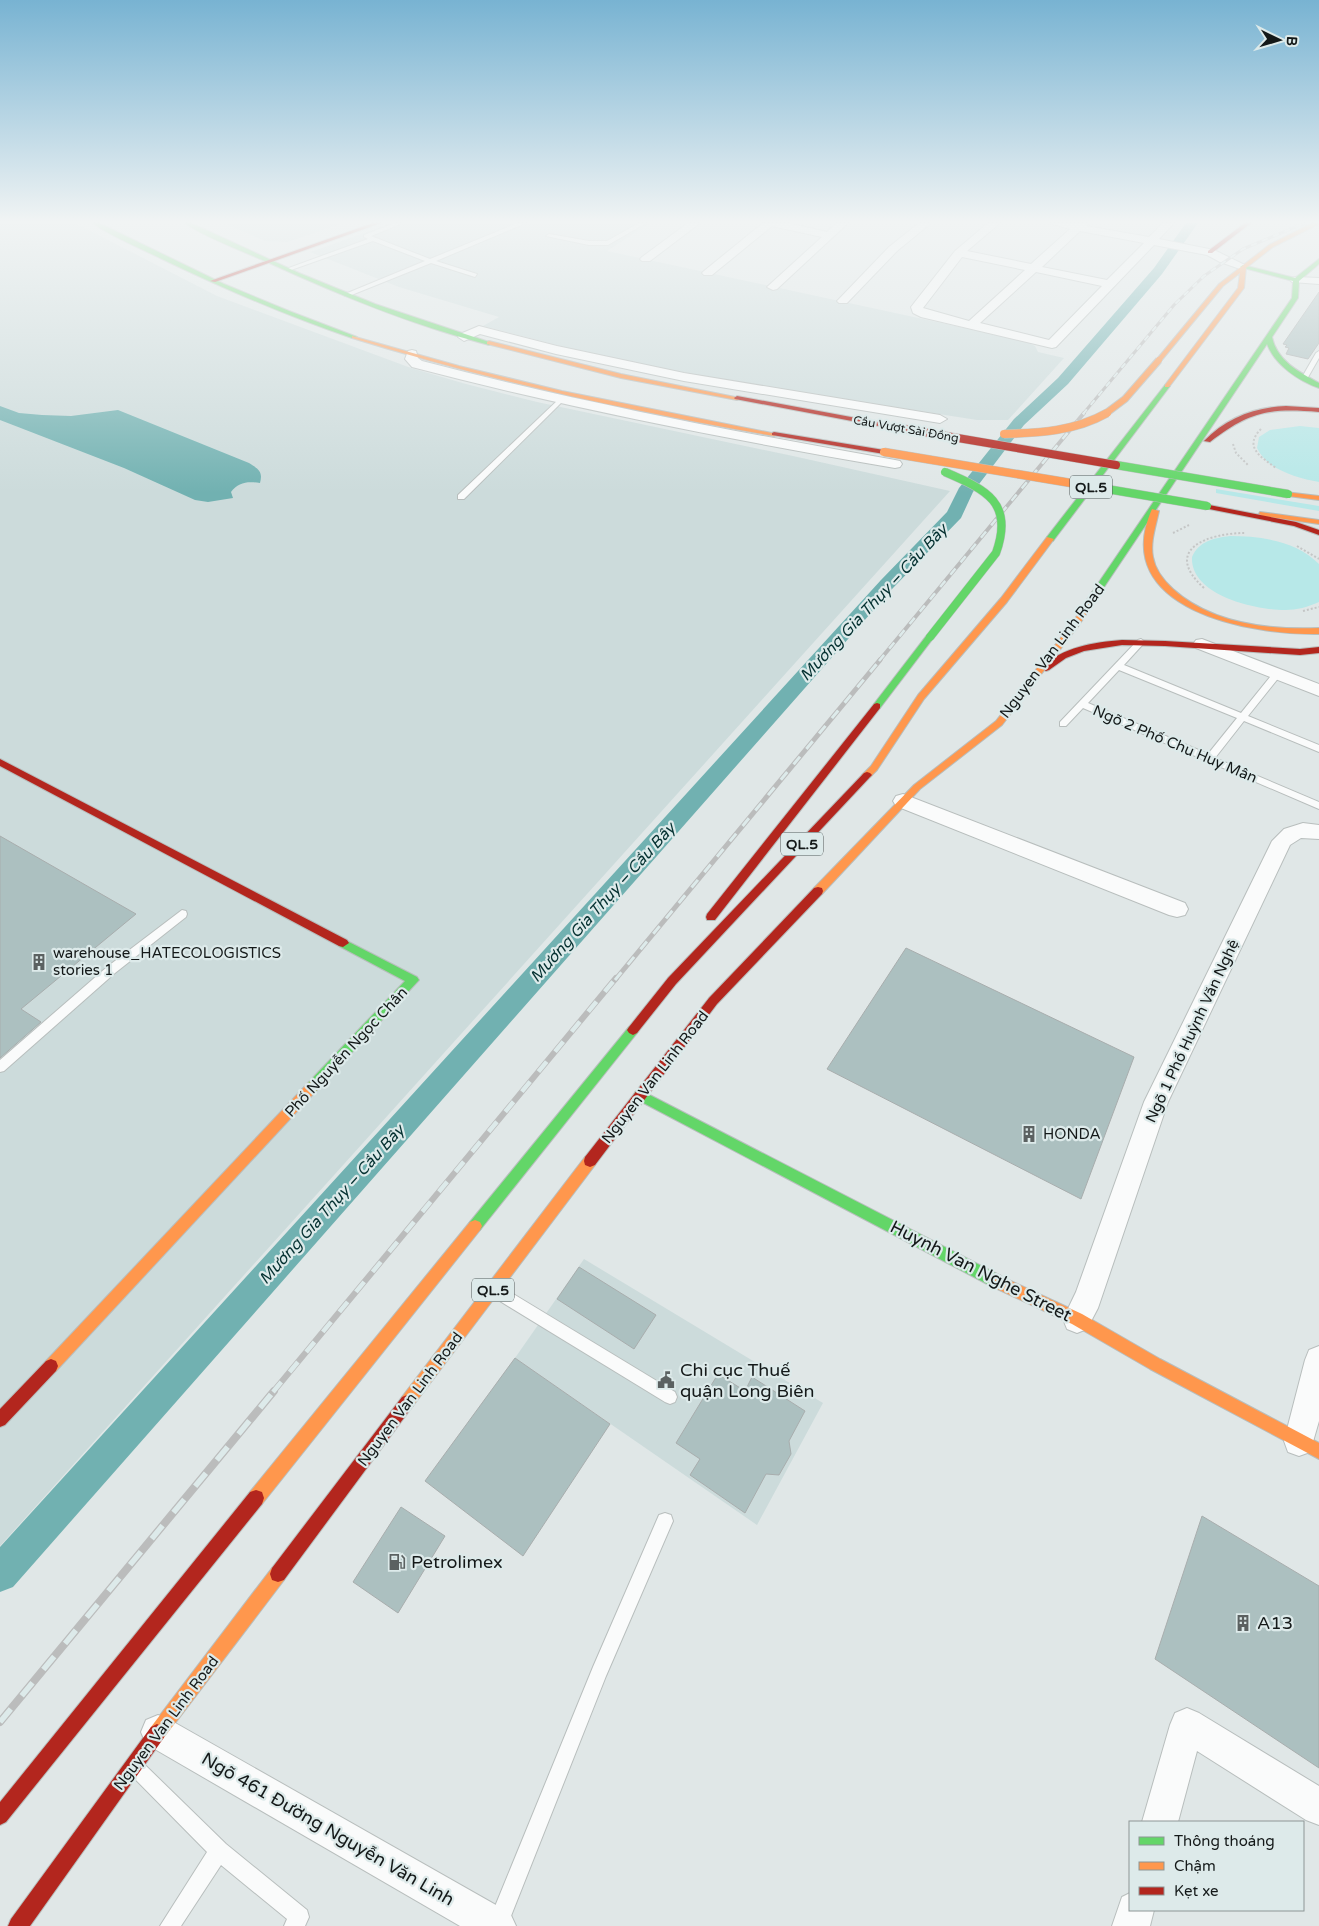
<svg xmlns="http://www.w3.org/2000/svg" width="1319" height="1926" font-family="'Varela Round',sans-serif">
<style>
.built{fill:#ccdbdb}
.green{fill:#b7e8e8}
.water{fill:#71b1b1}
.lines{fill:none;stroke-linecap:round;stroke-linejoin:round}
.canal{fill:#71b1b1;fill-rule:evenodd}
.building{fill:#acc0c0;stroke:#a8adad}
.lane-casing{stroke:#b8bebd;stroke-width:2}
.street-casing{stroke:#b8bebd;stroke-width:2}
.fast-casing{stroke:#b8bebd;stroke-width:2}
.slow-casing{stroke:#b8bebd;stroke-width:2}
.jam-casing{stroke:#b8bebd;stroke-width:2}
.path{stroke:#c4c6c6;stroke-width:2;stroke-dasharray:2 2;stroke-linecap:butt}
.lane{fill:#fafbfb;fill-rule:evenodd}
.street{fill:#fafbfb;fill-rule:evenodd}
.fast{fill:#63d668;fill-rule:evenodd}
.slow{fill:#ff974d;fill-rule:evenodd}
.jam{fill:#b3261e;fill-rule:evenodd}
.rail-far4-casing{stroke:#bbbcbc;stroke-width:3}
.rail-far3-casing{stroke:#bbbcbc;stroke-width:4}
.rail-far2-casing{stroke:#bbbcbc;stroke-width:5}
.rail-far1-casing{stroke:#bbbcbc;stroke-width:6}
.rail-casing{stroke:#bbbcbc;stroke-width:8}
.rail-far4{stroke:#ddeaea;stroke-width:2;stroke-dasharray:6;stroke-linecap:butt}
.rail-far3{stroke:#ddeaea;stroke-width:2.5;stroke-dasharray:8;stroke-linecap:butt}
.rail-far2{stroke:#ddeaea;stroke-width:3;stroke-dasharray:10;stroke-linecap:butt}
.rail-far1{stroke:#ddeaea;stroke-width:4.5;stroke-dasharray:13;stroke-linecap:butt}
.rail{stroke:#ddeaea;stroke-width:5.5;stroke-dasharray:17;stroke-linecap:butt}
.fast-bridge-casing{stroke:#b8bebd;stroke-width:9;stroke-linecap:butt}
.slow-bridge-far1-casing{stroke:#b8bebd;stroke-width:8;stroke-linecap:butt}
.slow-bridge-casing{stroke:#b8bebd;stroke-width:9;stroke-linecap:butt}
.jam-bridge-casing{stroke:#b8bebd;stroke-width:9;stroke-linecap:butt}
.fast-bridge{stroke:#63d668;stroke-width:8}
.slow-bridge-far1{stroke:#ff974d;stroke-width:6}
.slow-bridge{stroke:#ff974d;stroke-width:8}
.jam-bridge{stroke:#b3261e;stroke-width:8}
.labels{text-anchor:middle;stroke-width:4.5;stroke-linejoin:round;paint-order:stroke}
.far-street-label{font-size:12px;fill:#141919;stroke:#ddeaea}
.shield{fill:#ddeaea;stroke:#505858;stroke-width:1}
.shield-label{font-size:14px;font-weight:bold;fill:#141919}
.street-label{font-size:15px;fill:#141919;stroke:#ddeaea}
.poi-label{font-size:15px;fill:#141919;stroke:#ddeaea;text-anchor:start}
.water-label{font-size:16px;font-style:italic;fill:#053131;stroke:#ddeaea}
.near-street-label{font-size:18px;fill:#141919;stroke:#ddeaea}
.near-poi-label{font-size:18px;fill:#141919;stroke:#ddeaea;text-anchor:start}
</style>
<rect width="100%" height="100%" fill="#e0e7e7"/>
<path class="built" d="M0,223h75l142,73 194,72 55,16 71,18 256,54 157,35 -950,1055z
M224,223h119l-55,19 -23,-1z
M393,223h257l-43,28 418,90 10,5 3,6 26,6 -56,62h-31l-236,-37 -130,-24 -128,-33 16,-9 -100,-30 -89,-35z
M584,1259l239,144 -66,122 -242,-167z"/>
<path class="green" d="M1300,426l19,2v54c-22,-4 -52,-12 -62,-34l2,-11 11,-7z
M1216,489l103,17v5l-103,-18z
M1230,536c30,0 67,5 89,28v38c-11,5 -22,8 -34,8 -30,0 -95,-15 -93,-53 7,-16 22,-19 38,-21z"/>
<path class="water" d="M0,406l19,7 23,2 29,1 47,-6 131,53c10,6 14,9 11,20 -12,-2 -22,-1 -29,9l2,6 -25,4 -13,-2 -71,-32 -124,-48z"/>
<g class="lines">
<path class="canal" d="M1186,223h12l-36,51 -94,110 -44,41 -51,67 -12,26 -68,70 -880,999 -13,5v-45l881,-967 66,-68 12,-24 55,-69 44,-41 96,-110z"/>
</g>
<path class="building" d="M1319,292v51l-11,16 -22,-5 3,-6 -4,-1 2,-2 -4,-1z
M0,836l136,78 -115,95 20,13 -41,36z
M906,948l228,109 -53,142 -254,-130z
M579,1267l77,48 -22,34 -77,-50z
M515,1358l95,66 -87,132 -98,-75z
M718,1374l27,17 7,-14 53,34 -16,30 2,13 -12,21 -13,-1 -21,39 -55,-38 10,-16 -24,-16z
M401,1507l44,29 -47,77 -45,-31z
M1202,1516l117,70v182l-164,-109z"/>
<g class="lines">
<g class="lane-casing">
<path id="lane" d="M395,223h8l-32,13 59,23 88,-36h8l-90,38 41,13 -2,3 -44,-14 -82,33h-4v-2l80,-33 -52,-20 -82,29 -5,-1 82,-30 -4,-2v-2z
M639,223h7l-38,22h-19l-43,-9 3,-2 40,7h18z
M1319,351v7l-12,21 -5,1 -1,-1 15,-26z
M559,399l5,1 -100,99h-6v-4z
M1141,639l4,3 -21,23 117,48 33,-41h6v4l-32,40 71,29v7l-75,-31 -29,37 104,44v7l-236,-101 -17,18h-6v-4l78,-82zM1119,670l118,48 -29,36 -120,-51z
M182,910l4,1 1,3 -1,3 -71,56 -111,98 -4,1v-12l107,-93z
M495,1283l180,109 2,5 -2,5 -5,2 -5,-2 -175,-107 -2,-5 2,-5z
M665,1513l6,2 2,6 -67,155 -99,250h-20l106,-259 66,-152z
M139,1762l6,3 81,79 81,66 2,7 -4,9h-21l3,-7 -66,-54 -40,61h-21l47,-74 -74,-75 -3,-6 3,-6z"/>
</g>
<g class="street-casing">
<path id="street" d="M688,223h12l-50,38h-8l-2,-2 2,-2z
M763,223h25l39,9 9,-9h12l-71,66 -4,1 -6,-3 55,-50 -50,-11 -60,49h-8l-2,-2 2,-2z
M919,223h12l-34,28 -50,52h-8l-2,-2 2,-2 50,-52z
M988,223h12l-33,28 64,13 39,-35 -21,-6h39l-2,3 63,11 14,-14h11l-15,16 55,11 35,17 -6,3 -23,-8 -13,-7 -53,-10 -98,102 -4,1 -131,-31 -8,-4 -2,-6 44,-56zM1080,231l64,12 -37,37 -65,-13zM962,257l63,13 -56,51 -46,-13zM1036,272l66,14 -53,54 -69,-17z
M1296,277l23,1v6l-27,-2 -2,-2 2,-2z
M479,326l78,20 127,27 256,42 7,4 -7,4 -256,-42 -128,-27 -76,-20 -16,7 -6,-4 2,-3z
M412,350l4,1 2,7 4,3c156,41 314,71 473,99l5,1 2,3 -2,3 -5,1c-162,-28 -323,-59 -483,-101l-7,-8 3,-8z
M1202,639l117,45v12l-123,-48 -3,-4 3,-4z
M903,794l282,109 3,6 -3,6 -8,2 -8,-2 -273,-109 -3,-5 3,-5z
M1303,823l16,2v14l-18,-1 -11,7 -122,257 -70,206 -11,21 -10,4 -10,-4 -4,-10 13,-27 68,-190 128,-261 12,-12z
M1319,1346v75l-9,31 -11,4 -11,-4 -4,-11 21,-81 4,-10z
M1187,1708l12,5 120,73v39l-13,-5 -109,-69 -19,71h-36l28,-97 5,-12z
M158,1715l12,5 340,193 6,13h-56l-314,-182 -5,-12 5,-12z
M1130,1893v17h24l-4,16h-38l10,-29z"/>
</g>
<g class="fast-casing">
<path id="fast" d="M92,223h7l125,61 65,27 68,26 -5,1c-65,-22 -127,-49 -188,-78 -24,-12 -50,-22 -72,-37z
M184,223h7l108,50 76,31 117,39 -3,2c-77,-20 -150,-50 -222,-83 -27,-12 -58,-23 -83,-39z
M1319,259v5l-20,17 -1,17 -26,39c5,24 27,35 47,46v5c-20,-7 -44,-23 -52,-44l-169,252h-6l-1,-2 201,-296 1,-17 -53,-14 3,-2 52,13z
M1165,385l5,1 -117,155h-6v-4z
M930,634l4,3 -54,71h-6v-4l53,-69z
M343,939l74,38 2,3 -103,111 -4,1 -4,-1 -2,-4 2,-4 97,-102 -66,-35 -2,-3z
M633,1025l4,2 2,3 -2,3 -157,197 -5,2 -5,-2 -2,-4 2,-4 159,-195z
M640,1090l361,186 2,5 -2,5 -5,2 -5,-2 -355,-187 -2,-4 2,-4z"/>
</g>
<g class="slow-casing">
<path id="slow" d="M1312,223l7,1 -46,23 -27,21 -2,20 -75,99h-4v-2l73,-97 2,-15 -17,13 -62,75h-4v-2l62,-75 50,-39z
M352,336l107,30 103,25 215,43 -3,2c-143,-25 -284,-55 -422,-98z
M489,341l132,33 119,24 -3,2 -116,-22 -134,-34v-2z
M1285,492l34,4v4l-31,-4 -4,-2z
M1152,509l7,2c-3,15 -9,31 -6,46 2,12 11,24 20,32 39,35 96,41 146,39v6c-68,1 -211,-24 -167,-125z
M1260,512l59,8v4l-56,-8 -4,-2z
M1047,537l7,2 -47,63 -83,97 -47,71 -7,7h-6l-2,-2 9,-9 47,-71 83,-97z
M1092,592h6l1,2 -20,31 -77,100 -82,64 -98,105h-8l-1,-3 1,-3 100,-103 82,-64 77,-99z
M312,1082l4,1 2,4 -2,4 -260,280 -5,2 -5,-2 -2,-5 2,-5 262,-278z
M590,1155l5,2 1,4 -1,4 -183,242 -5,2 -5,-2 -2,-5 2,-5 183,-240z
M475,1220l5,2 2,4 -2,4 -218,274 -6,2 -6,-2 -2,-6 2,-6 220,-270z
M996,1274l86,40 78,45 159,84v16l-169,-90 -78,-45 -81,-38 -2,-5 2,-5z
M278,1566l6,2 2,6 -2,6 -121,159 -6,3 -6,-3 -3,-6 3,-6 121,-159z"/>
</g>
<g class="jam-casing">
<path id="jam" d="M373,223h8l-166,59 -5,-1z
M1245,223h6l-39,30h-4v-2z
M737,396l168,31 3,2 -3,2 -170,-32 -1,-1z
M1286,406l33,2v4c-49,-4 -69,-1 -109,30l-6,-1c22,-23 51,-34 82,-35z
M774,432l110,18 4,2 -4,2 -112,-19v-2z
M1204,504l92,18 23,8v5l-25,-9 -90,-18z
M1122,640l43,1 135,8 19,-2v6l-19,2 -135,-9 -43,-1 -38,6 -18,7 -17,12 -3,1 -4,-3c19,-21 53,-26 80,-28z
M877,703l3,1v4l-165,212h-8l-1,-3 1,-3 167,-210z
M0,759l347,181 2,3 -6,4 -4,-1 -339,-180z
M867,772l3,1 2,2 -2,2 -194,207 -39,49 -4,2 -4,-2 -2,-3 2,-3 39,-49 196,-205z
M818,887l4,1 1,3 -1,3 -105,110 -122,161 -5,2 -5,-2 -1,-4 1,-4 124,-159 105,-110z
M51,1359l5,2 2,5 -2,5 -51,54 -5,2v-18l46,-48z
M407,1395l5,2 2,5 -2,5 -128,173 -6,2 -6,-2 -2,-6 2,-6 130,-171z
M256,1490l6,2 2,6 -2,6 -256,318 -6,3v-23l250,-310z
M157,1724l6,3 3,6 -3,6 -133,187h-22l3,-7 140,-192z"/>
</g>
<path class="path" d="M1261,429c-18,18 0,28 15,39
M1233,444l3,9 12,12
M1173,533l16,-8
M1297,546l22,13
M1204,588c-43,-39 5,-55 41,-55
M1303,611l16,-4"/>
<use href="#lane" class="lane"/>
<use href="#street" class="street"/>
<use href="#fast" class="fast"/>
<use href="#slow" class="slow"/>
<use href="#jam" class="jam"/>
<g class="rail-far4-casing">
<path id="rail-far4" d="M1083,414l91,-109 30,-29 39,-27 62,-26"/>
</g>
<g class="rail-far3-casing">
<path id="rail-far3" d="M879,661l205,-248"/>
</g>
<g class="rail-far2-casing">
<path id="rail-far2" d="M615,980l265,-320"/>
</g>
<g class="rail-far1-casing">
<path id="rail-far1" d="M273,1392l343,-414"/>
</g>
<g class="rail-casing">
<path id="rail" d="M0,1722l274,-331"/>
</g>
<use href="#rail-far4" class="rail-far4"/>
<use href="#rail-far3" class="rail-far3"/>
<use href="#rail-far2" class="rail-far2"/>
<use href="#rail-far1" class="rail-far1"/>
<use href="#rail" class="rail"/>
<g class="fast-bridge-casing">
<path id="fast-bridge" d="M1116,465l172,29
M1107,489l100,17
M930,637l66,-84c18,-50 -9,-63 -51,-81"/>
</g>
<g class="slow-bridge-far1-casing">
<path id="slow-bridge-far1" d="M1105,414l20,-15 34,-39"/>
</g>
<g class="slow-bridge-casing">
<path id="slow-bridge" d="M1004,434c36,-1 71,-3 103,-21
M884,452l223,37"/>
</g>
<g class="jam-bridge-casing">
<path id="jam-bridge" d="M905,429l211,36"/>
</g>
<use href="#fast-bridge" class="fast-bridge"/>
<use href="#slow-bridge-far1" class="slow-bridge-far1"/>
<use href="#slow-bridge" class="slow-bridge"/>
<use href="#jam-bridge" class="jam-bridge"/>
</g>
<linearGradient id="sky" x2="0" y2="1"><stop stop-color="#78b3d2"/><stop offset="0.45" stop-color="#f1f4f4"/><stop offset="1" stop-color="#f1f4f4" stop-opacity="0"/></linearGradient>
<rect width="1319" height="493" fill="url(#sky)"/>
<defs>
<g id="building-bare" transform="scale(1.35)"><path d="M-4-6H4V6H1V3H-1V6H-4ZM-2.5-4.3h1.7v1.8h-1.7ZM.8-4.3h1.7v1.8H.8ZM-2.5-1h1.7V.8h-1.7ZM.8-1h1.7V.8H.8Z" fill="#5b6161" stroke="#ddeaea" stroke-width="2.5" paint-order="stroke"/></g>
<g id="civic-bare" transform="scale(1.35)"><path d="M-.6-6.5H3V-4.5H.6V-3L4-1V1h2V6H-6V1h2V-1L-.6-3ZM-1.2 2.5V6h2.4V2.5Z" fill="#5b6161" stroke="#ddeaea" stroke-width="2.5" paint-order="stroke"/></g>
<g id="fuel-bare" transform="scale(1.35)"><path d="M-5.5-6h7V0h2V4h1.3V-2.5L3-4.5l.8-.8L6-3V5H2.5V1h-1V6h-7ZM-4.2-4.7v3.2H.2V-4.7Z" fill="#5b6161" stroke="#ddeaea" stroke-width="2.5" paint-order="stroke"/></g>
</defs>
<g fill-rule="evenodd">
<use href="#building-bare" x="39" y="962"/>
<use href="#building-bare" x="1029" y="1134"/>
<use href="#civic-bare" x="666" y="1380"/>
<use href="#fuel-bare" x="397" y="1562"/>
<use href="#building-bare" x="1243" y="1623"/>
</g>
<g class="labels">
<g class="far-street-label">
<text transform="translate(906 429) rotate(10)" y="4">Cầu Vượt Sài Đồng</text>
</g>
<g class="shield">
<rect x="1070" y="475.5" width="42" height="23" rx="4"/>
<rect x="781" y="832.5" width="42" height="23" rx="4"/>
<rect x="472" y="1278.5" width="42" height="23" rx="4"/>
</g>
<g class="shield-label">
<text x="1091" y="492">QL.5</text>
<text x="802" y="849">QL.5</text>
<text x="493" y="1295">QL.5</text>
</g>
<g class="street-label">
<text transform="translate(1052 651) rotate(-53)" y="5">Nguyen Van Linh Road</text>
<text transform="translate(1175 744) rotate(23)" y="5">Ngõ 2 Phố Chu Huy Mân</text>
<text transform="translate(1192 1031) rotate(-65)" y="5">Ngõ 1 Phố Huỳnh Văn Nghệ</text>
<text transform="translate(346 1052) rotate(-47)" y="5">Phố Nguyễn Ngọc Chân</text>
<text transform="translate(655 1077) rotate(-52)" y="5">Nguyen Van Linh Road</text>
<text transform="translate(410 1399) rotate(-53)" y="5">Nguyen Van Linh Road</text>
<text transform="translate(166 1723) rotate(-53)" y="5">Nguyen Van Linh Road</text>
</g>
<g class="poi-label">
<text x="53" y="958">warehouse_HATECOLOGISTICS<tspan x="53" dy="17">stories 1</tspan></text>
<text x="1043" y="1139">HONDA</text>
</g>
<g class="water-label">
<text transform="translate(873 602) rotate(-47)" y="6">Mương Gia Thụy – Cầu Bây</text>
<text transform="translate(602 902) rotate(-48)" y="6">Mương Gia Thụy – Cầu Bây</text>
<text transform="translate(331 1204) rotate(-48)" y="6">Mương Gia Thụy – Cầu Bây</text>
</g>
<g class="near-street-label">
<text transform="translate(981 1271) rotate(27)" y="6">Huynh Van Nghe Street</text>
<text transform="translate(328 1829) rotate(30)" y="6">Ngõ 461 Đường Nguyễn Văn Linh</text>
</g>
<g class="near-poi-label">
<text x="680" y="1376">Chi cục Thuế<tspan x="680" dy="21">quận Long Biên</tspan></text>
<text x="411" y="1568">Petrolimex</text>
<text x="1257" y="1629">A13</text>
</g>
</g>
<rect x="1129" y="1821" width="175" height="90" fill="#ddeaea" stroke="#8d9696"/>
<rect x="1139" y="1837" width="25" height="8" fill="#63d668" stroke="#8d9696"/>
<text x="1174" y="1846" font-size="15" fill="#141919">Thông thoáng</text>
<rect x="1139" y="1862" width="25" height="8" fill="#ff974d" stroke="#8d9696"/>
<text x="1174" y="1871" font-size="15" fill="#141919">Chậm</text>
<rect x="1139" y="1887" width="25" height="8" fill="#b3261e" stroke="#8d9696"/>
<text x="1174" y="1896" font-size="15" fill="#141919">Kẹt xe</text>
<g transform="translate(1279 40) rotate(95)" stroke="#ddeaea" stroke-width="4" paint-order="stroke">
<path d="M0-4L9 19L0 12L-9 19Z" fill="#141919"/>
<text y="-8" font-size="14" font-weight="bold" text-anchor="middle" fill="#141919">B</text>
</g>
</svg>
